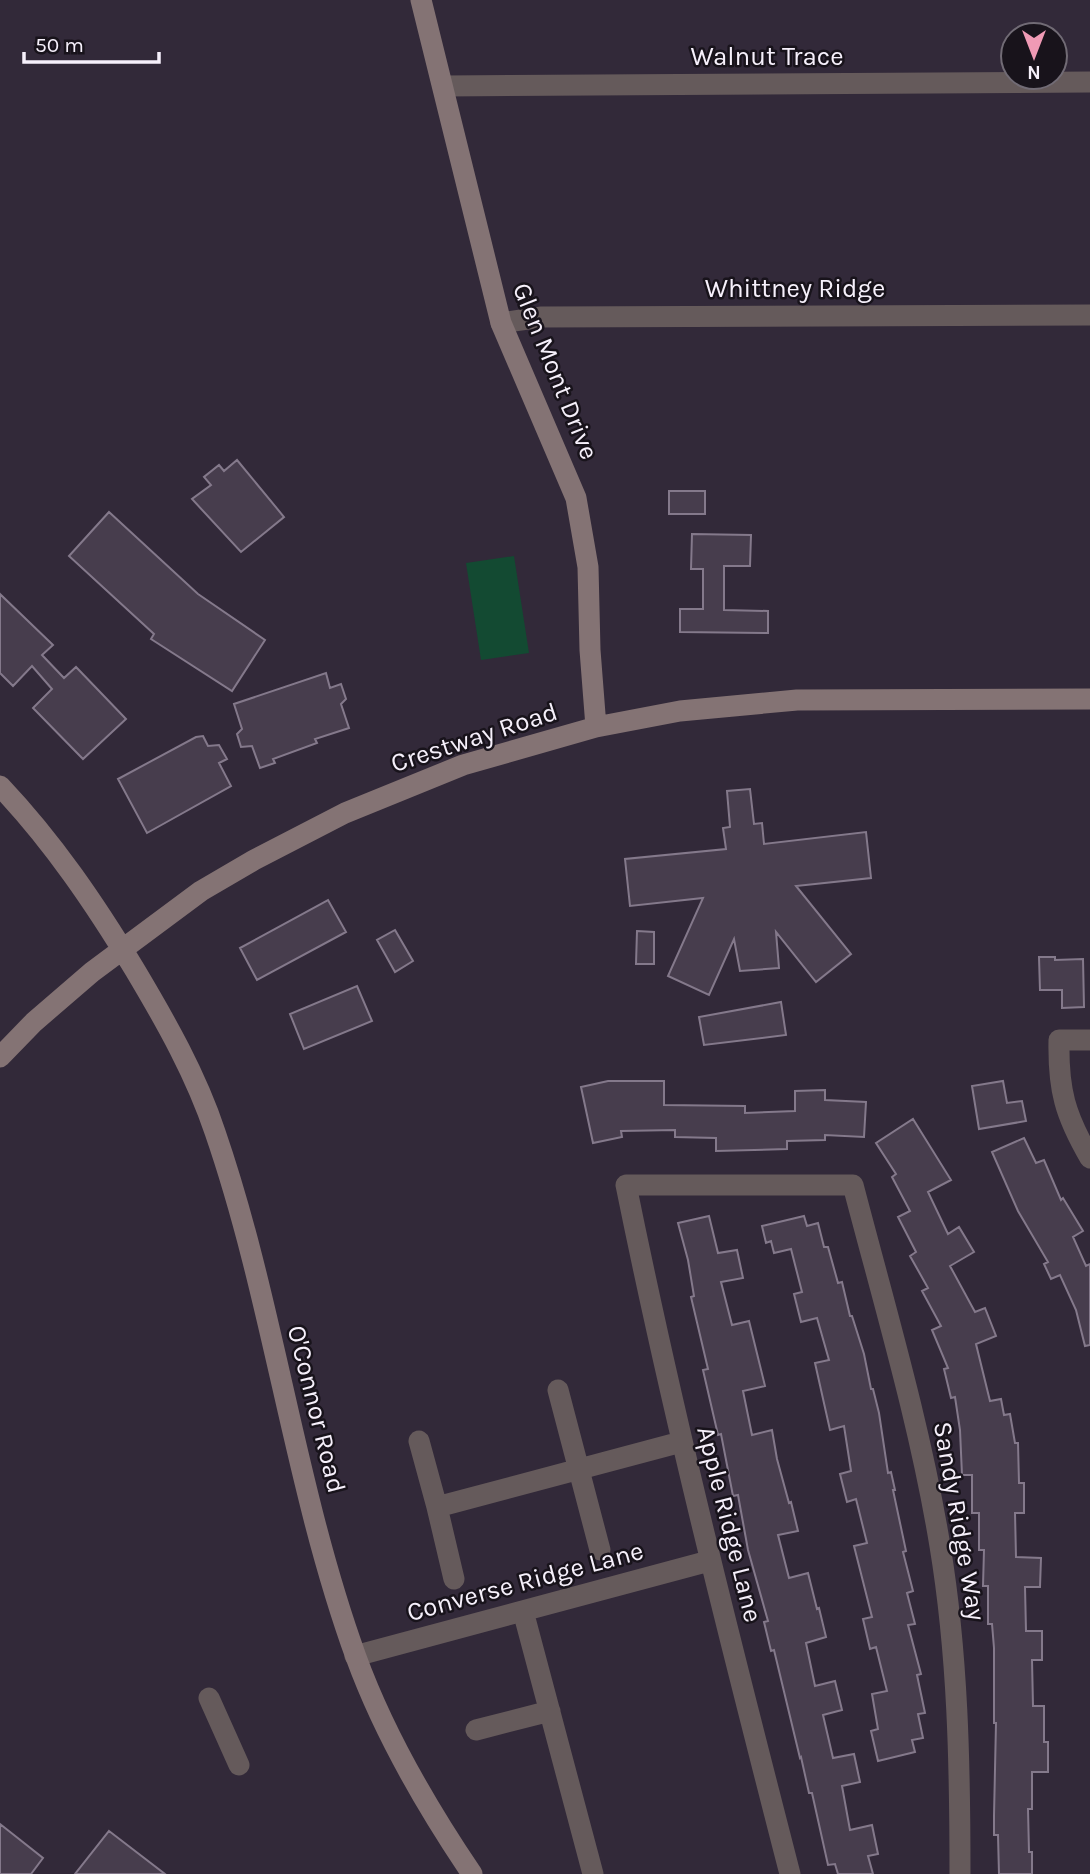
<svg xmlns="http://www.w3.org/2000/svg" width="1090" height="1874" font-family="Karla,sans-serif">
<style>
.green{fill:#134a32}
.building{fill:#473d4d;stroke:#84798b;stroke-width:2}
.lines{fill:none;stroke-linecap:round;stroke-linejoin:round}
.street{stroke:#655a5b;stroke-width:21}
.secondary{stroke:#847374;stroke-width:21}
.labels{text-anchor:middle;stroke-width:5;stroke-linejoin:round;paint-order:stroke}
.street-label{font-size:26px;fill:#f6f0fb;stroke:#18131b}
</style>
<rect width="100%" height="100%" fill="#322939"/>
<path class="green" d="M514,556l15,97 -48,7 -15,-97z"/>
<path class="building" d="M237,460l47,57 -43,35 -49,-53 19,-14 -7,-8 15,-12 5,6z
M669,491h36v23h-36z
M109,512l89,82 67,46 -33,51 -81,-52 3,-5 -85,-78z
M692,534l59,1 -1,31h-26v44l44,1v22l-88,-1v-23h23v-40h-12z
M0,594l53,51 -11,10 22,23 12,-11 50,52 -43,40 -50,-51 19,-19 -20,-23 -19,20 -13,-13z
M326,673l4,15 11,-4 5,15 -5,5 8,24 -34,11 2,4 -44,16 2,4 -15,5 -8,-22 -11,1 -4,-13 5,-5 -8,-25z
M203,736l5,10 11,-1 8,14 -8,4 12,23 -84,47 -29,-54 78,-42z
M750,789l4,35 8,-1 2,21 102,-12 5,46 -75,8 55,68 -35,28 -40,-50 3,36 -39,3 -6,-32 -25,56 -41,-19 35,-78 -73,8 -5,-47 101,-10 -3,-21 7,-1 -3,-36z
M328,900l18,32 -89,48 -17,-32z
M395,930l18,31 -18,11 -18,-32z
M637,931l17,1v32h-18z
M1039,957h16v3l28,-1 1,48 -22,1v-18h-22z
M357,986l15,35 -68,28 -14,-35z
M781,1002l5,33 -82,10 -5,-28z
M608,1081h56v24l81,1v7l50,-2v-20l30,-1v10l41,2 -2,35 -39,-2v5l-38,1v8l-71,2v-13l-41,-1v-7l-54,1 1,6 -29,6 -12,-56z
M1003,1081l4,22 15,-2 4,20 -47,8 -7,-43z
M913,1119l38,61 -23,12 20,42 11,-7 15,25 -24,14 25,46 10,-4 11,28 -20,8 14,57 11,-2 3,16 6,-1 5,29h3l1,40h5v30h-9l1,44 25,1 -1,29h-15l1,44h16v29h-10l1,46h11v36h4v30h-16v37h-4l1,43h3v22h-33l-1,-39h-4v-19l2,-93h-2v-75l-2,-24h-4v-38h-5l1,-36h-5v-37h-7v-38h-10l-2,-45 -5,-33 -4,1 -7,-29 4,-1 -16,-38 9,-4 -19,-35 6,-3 -18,-32 6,-4 -18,-35 12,-6 -18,-34 4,-3 -20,-31z
M1024,1138l12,25 8,-3 17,40 2,-2 20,33 -10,6 13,29 4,-2v81l-5,1 -9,-36 -16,-35 -9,4 -7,-15 4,-2 -30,-51 -26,-59z
M709,1216l9,37 19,-3 6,28 -22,4 11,43 17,-4 16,65 -22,5 9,44 20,-5 5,29 12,44 2,-1 7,29 -20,4 11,43 19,-5 9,36 2,-1 7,29 -20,6 9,43 20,-5 7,29 -19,5 10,43 21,-4 6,28 -18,4 8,44 22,-5 6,29 -10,2 5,18h-35l-3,-10 -7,1 -16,-72h-3l-8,-36 -1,1 -26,-108 -3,1 -7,-29 4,-1 -20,-71 -10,-55 -5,1 -12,-62 -3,1 -15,-65 5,-1 -17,-72 3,-1 -6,-36 -10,-37z
M804,1216l3,10 11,-3 6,24h4l10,36 4,-1 8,34h2l12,38 7,35h2l6,24 9,60 3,-1 4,18h-2l13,61 -3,1 10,39 -6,2 8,31 -7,1 13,49 -4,1 8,38 -7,1 5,24 -11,2 3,12 -37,9 -7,-30 7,-2 -6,-35 15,-3 -11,-44 -6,2 -7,-30 9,-2 -18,-71 13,-3 -11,-44 -9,3 -7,-28 11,-3 -7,-45 -14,4 -15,-67 14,-3 -12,-42 -16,4 -7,-28 8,-2 -11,-43 -17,4 -3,-12 -5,2 -4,-17z
M0,1824l43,34 -12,16h-31z
M109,1831l56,43h-90z"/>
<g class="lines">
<path class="street" d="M444,86l646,-4
M501,323l41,-6 548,-2
M1090,1040h-31c-1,50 6,75 31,118
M558,1390l42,160
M419,1441l18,66
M454,1579l-17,-72 244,-65
M523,1611l70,263
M355,1656l354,-95
M209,1698l30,67
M476,1730l74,-19
M790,1874c-59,-229 -117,-457 -164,-689h227c31,119 67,239 87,361 18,109 20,218 20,328"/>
<path class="secondary" d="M421,0l80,323 75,175 12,69 2,83 6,77
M0,786c53,56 95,118 135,184 31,52 61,105 80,162 59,171 79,354 141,525 28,77 70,149 116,217
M0,1057l34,-35 58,-50 109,-81 53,-31 91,-47 118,-48 133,-38 84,-16 117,-11 293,-1"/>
</g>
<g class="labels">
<g class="street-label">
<text x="767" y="65">Walnut Trace</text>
<text x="795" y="297">Whittney Ridge</text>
<text transform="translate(556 371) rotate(68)" y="9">Glen Mont Drive</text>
<text transform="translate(474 737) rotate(-18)" y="9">Crestway Road</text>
<text transform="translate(317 1409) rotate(76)" y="9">O'Connor Road</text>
<text transform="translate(960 1521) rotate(80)" y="9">Sandy Ridge Way</text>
<text transform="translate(730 1524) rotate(76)" y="9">Apple Ridge Lane</text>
<text transform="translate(525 1581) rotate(-15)" y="9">Converse Ridge Lane</text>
</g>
</g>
<g transform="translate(1034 56) rotate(180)"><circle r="33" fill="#18131b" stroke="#716b75" stroke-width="2"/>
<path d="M0-5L12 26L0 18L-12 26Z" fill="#f09ab5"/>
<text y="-10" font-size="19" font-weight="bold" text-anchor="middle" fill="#f6f0fb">N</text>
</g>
<path d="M24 52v10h135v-10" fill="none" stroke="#f6f0fb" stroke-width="3.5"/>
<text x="35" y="52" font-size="21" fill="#f6f0fb" stroke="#18131b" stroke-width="5" paint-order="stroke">50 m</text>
</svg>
